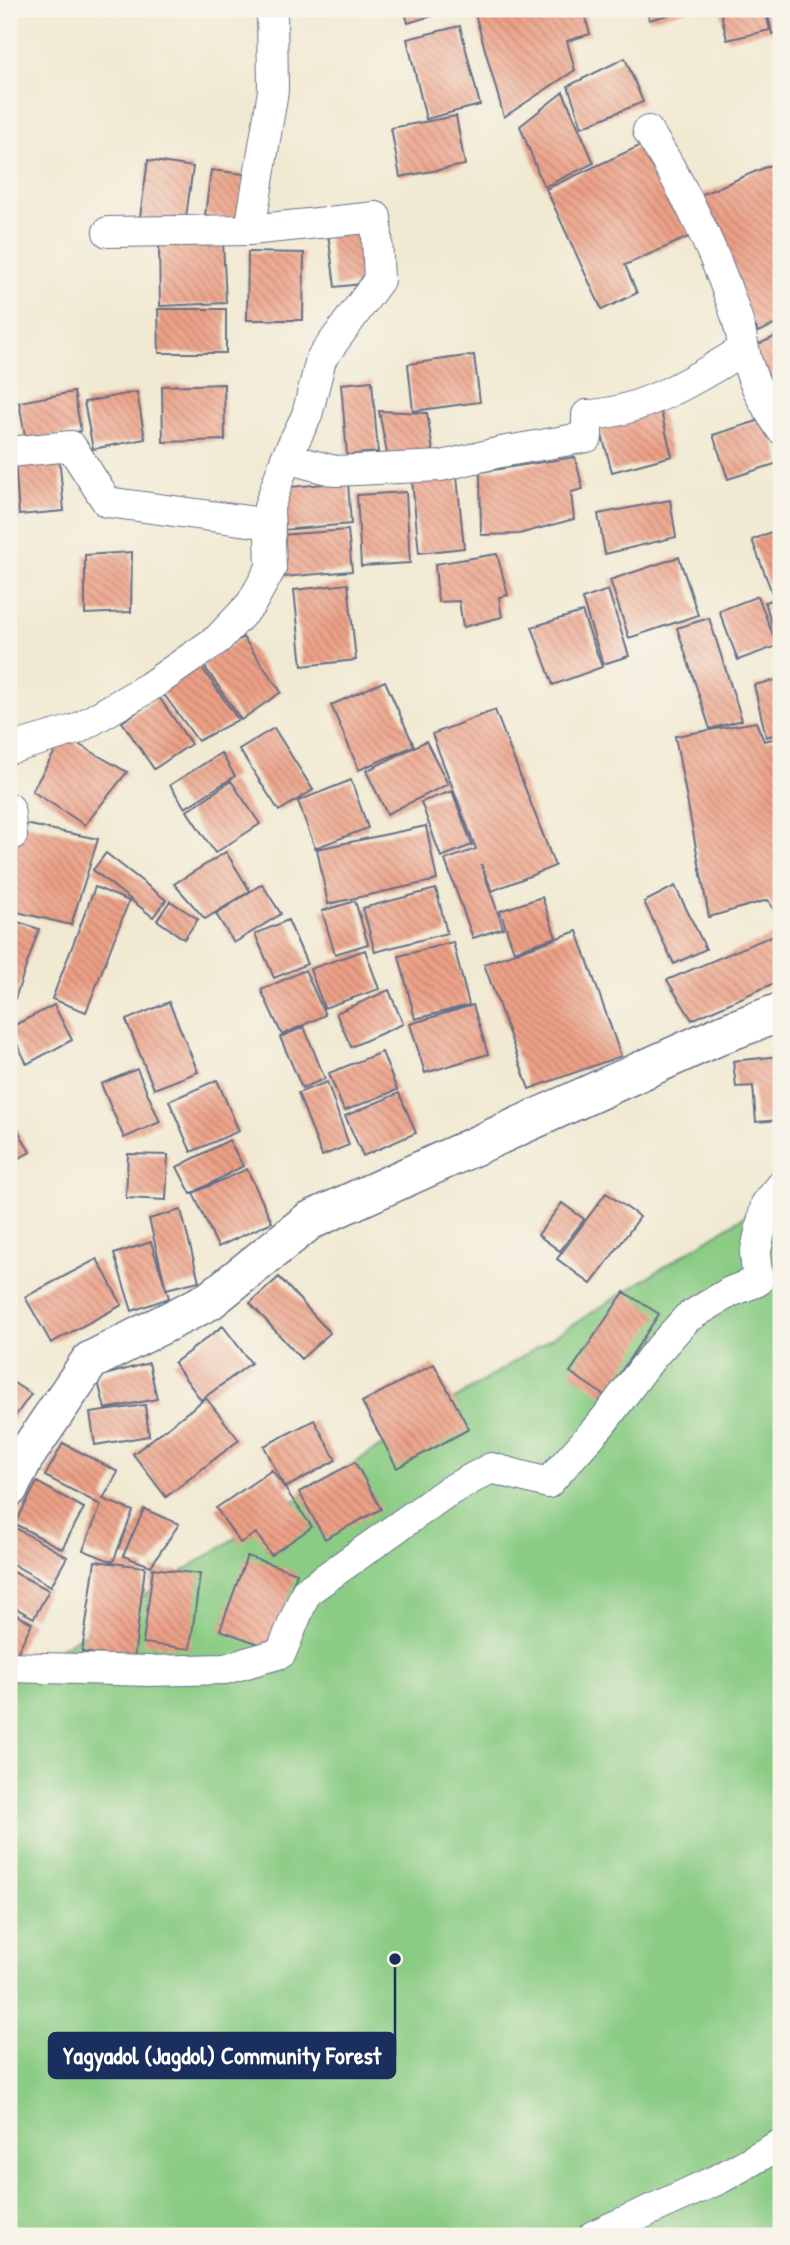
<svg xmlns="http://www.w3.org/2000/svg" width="790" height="2245" font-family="'Patrick Hand',sans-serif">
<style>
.green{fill:#8acc84;stroke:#527e71;stroke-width:2}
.building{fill:url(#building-back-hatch)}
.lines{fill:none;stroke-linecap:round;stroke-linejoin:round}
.minor-casing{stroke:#667087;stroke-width:32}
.tertiary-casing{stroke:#667087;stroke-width:41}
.minor{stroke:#fff;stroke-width:30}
.tertiary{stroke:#fff;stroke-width:38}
.leader{fill:none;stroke:#1b2f5e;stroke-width:2.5}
.callout-dot{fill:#1b2f5e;stroke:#f7f3e8;stroke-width:2.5}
.callout{fill:#1b2f5e;stroke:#1b2f5e;stroke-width:2.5}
.callout-label{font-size:24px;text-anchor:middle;font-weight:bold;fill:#fff}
</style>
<defs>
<pattern id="building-back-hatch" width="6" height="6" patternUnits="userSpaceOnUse" patternTransform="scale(1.75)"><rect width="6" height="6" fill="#eda086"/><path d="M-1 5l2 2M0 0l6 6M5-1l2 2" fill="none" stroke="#bf8371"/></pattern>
</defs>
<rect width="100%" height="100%" fill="#f7f3e8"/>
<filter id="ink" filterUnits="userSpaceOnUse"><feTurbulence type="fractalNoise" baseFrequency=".0143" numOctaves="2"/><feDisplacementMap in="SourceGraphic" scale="14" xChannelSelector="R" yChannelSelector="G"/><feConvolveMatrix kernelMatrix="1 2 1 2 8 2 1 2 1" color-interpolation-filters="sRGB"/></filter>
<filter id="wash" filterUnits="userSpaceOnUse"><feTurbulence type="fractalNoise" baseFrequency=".00686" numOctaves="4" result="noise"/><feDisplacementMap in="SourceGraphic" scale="28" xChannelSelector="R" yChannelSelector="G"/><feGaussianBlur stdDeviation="1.57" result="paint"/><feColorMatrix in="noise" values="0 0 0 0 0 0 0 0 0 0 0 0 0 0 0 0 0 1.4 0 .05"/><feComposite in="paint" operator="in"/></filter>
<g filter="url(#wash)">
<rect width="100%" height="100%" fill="#f1e9d2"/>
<path class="green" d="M781,1193v1043h-772v-555z"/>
<g id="blocks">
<path class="building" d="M404,9h50l-46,14z
M493,9h90l7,25 -23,7 8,29 -71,47 -29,-103z
M647,9h40v1l-38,10z
M720,9h45l5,21 -43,10z
M767,9h14v23l-9,2z
M460,26l20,79 -54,14 -19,-80z
M625,58l18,44 -61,25 -14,-41z
M563,92l31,71 -50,24 -24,-61z
M456,116l9,49 -65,12 -9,-49z
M648,142l43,94 -66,29 12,28 -35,17 -56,-121z
M148,160l45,7 -8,57 -45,-7z
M773,164l8,19v139l-23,10 -62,-135z
M211,170l33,4 -6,45 -33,-4z
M364,228l6,55 -35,4 -7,-54z
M223,242l3,61 -66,3 -1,-62z
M248,252l56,1 -1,67h-56z
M158,309h68v44h-67z
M781,334v59l-10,4 -21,-49z
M474,355l6,47 -67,9 -5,-47z
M372,381l6,71 -31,3 -6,-71z
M224,384l1,56 -62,2 -1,-56z
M74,392l7,39 -55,11 -7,-40z
M137,392l8,47 -52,10 -9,-47z
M660,408l12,48 -60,16 -13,-48z
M379,411l48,2 6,38 -45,8z
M9,413l6,31h-6z
M767,418l14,44 -53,17 -15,-44z
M59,455l5,56 -45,4 -4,-56z
M575,457l8,32 -12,3 3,27 -55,15 -38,1 -1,-63z
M457,476l7,72 -45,5 -7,-73z
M9,482l7,38 -7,1z
M348,482l3,42 -69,6 -3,-42z
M406,492l4,71 -49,3 -4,-71z
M670,500l6,37 -71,17 -7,-40z
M781,528v67l-7,3 -22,-58z
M348,530l4,41 -68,6 -4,-42z
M132,552l-1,60 -46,2v-59z
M497,554l11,41 -9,2 3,20 -39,10 -4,-26 -21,1 -3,-38z
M679,557l19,58 -69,23 -19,-58z
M348,584l8,76 -54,6 -8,-76z
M608,590l21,66 -26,8 -21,-65z
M758,596l19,50 -39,14 -19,-49z
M781,597v56l-16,-51z
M582,612l20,55 -49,18 -21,-58z
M709,618l33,102 -32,9 -33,-101z
M243,637l38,55 -40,28 -38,-56z
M201,666l37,54 -40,21 -38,-52z
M781,679v54l-15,4 -12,-52z
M385,681l29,65 -55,24 -28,-65z
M159,697l32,47 -37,25 -32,-47z
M495,710l60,156 -63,25 -11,-27 22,64 -30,10 -28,-78 31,-11 -44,-115z
M756,722l8,19 17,-4v185l-13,-22 -59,17 -34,-181z
M274,728l39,62 -34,21 -40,-62z
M64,736l63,36 -42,53 -53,-34z
M426,741l22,43 -61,30 -21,-43z
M221,753l14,23 -50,32 -15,-23z
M351,780l17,48 -53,20 -17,-47z
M231,781l29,43 -45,29 -28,-42z
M452,791l20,54 -31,12 -20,-55z
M20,823l78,16 -27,86 -62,-15v-40z
M426,826l11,54 -109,24 -11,-55z
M226,852l24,39 -45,28 -31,-35z
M106,853l60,47 -13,17 -60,-47z
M262,884l19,30 -47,29 -18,-29z
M675,886l31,63 -32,15 -30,-62z
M95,887l34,14 -43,111 -34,-13z
M436,889l11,44 -72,19 -12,-44z
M542,897l14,40 -42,14 -14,-40z
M170,901l28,18 -14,20 -27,-19z
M355,901l13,43 -33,10 -13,-43z
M9,919l30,10 -30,87z
M288,920l19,44 -33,14 -19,-44z
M577,931l44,125 -92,33 -45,-125z
M781,932v48l-89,40 -25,-40z
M453,942l16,63 -54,14 -16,-63z
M365,950l14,39 -55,19 -14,-39z
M305,970l20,45 -43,20 -21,-45z
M389,990l14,34 -52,23 -15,-34z
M169,1002l29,70 -44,17 -28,-69z
M54,1005l18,35 -45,24 -18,-36z
M473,1005l15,49 -63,19 -15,-49z
M304,1027l21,52 -23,9 -22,-51z
M382,1052l15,38 -53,21 -15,-38z
M781,1056v64l-25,2 -3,-36 -17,1 -3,-26z
M137,1069l23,53 -36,16 -23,-54z
M217,1080l22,51 -48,21 -22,-51z
M327,1082l22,63 -27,11 -24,-63z
M399,1093l17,40 -53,23 -18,-40z
M9,1114l21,38 -21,12z
M229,1140l14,26 -52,28 -14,-27z
M128,1154l40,1 -2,45 -40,-2z
M247,1169l25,53 -54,25 -25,-54z
M606,1193l34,24 -49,67 -34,-25z
M562,1203l22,16 -24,32 -22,-16z
M181,1210l18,71 -33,8 -17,-70z
M151,1242l18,56 -37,13 -18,-57z
M97,1259l25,46 -71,38 -26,-46z
M279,1277l51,56 -29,26 -51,-56z
M624,1292l35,22 -54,82 -35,-24z
M223,1326l28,37 -50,37 -27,-37z
M149,1363l8,36 -52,10 -8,-32z
M434,1364l35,65 -72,39 -35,-66z
M9,1380l22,14 -22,31z
M206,1398l33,42 -73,57 -33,-43z
M145,1405l4,31 -54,9 -5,-32z
M314,1420l22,40 -51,28 -21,-42z
M63,1443l55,29 -15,27 30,12 -20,51 -30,-12 18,-45 -56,-29z
M355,1462l26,47 -56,30 -26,-47z
M272,1470l40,57 -41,28 -15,-22 -16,10 -24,-35z
M37,1482l47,26 -22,41 -47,-25z
M144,1509l35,15 -28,42 -28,-10z
M12,1526l55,31 -16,29 -42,-24v-30z
M247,1556l50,17 -27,75 -50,-18z
M95,1561l50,6 -11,92 -52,-7z
M153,1568l47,6 -10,75 -47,-6z
M9,1570l40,20 -15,28 -25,-13z
M9,1611l23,12 -16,32 -7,-3z"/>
</g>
</g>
<g filter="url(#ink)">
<use href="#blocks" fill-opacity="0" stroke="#667087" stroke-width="2"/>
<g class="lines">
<g class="minor-casing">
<path id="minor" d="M648,131c35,55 67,121 88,184 5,15 7,31 11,47 7,23 20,47 34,67
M108,232l142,-2
M9,452l62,-6 36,56 163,22
M286,458l49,13 106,-5 60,-14 86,-15v-22c52,-1 113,-38 157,-66
M9,749l68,-20 72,-42 69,-48 33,-35 20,-36 -2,-61 17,-49 21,-43 14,-56 58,-79 -3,-63 -126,13 23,-139 -1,-82
M9,808l3,27 -3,2
M9,1667l140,4 76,-2 56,-16 25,-61 141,-100 44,-24 57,15 54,-60 50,-66 35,-39 43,-26 28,-11 -3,-26 11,-51 15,-18
M593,2236l128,-58 60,-34"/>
</g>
<g class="tertiary-casing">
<path id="tertiary" d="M9,1488l15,-30 66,-97 119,-60 100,-80 416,-188 56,-21"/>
</g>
<use href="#minor" class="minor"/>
<use href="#tertiary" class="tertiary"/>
</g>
</g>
<path class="leader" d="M395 1959L395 2056"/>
<circle class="callout-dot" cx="395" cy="1959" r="7"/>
<rect class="callout" x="49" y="2033" width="346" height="45" rx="7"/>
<g class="callout-label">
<text x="222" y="2064">Yagyadol (Jagdol) Community Forest</text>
</g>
<rect width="790" height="2245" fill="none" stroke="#f7f3e8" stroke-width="35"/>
</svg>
